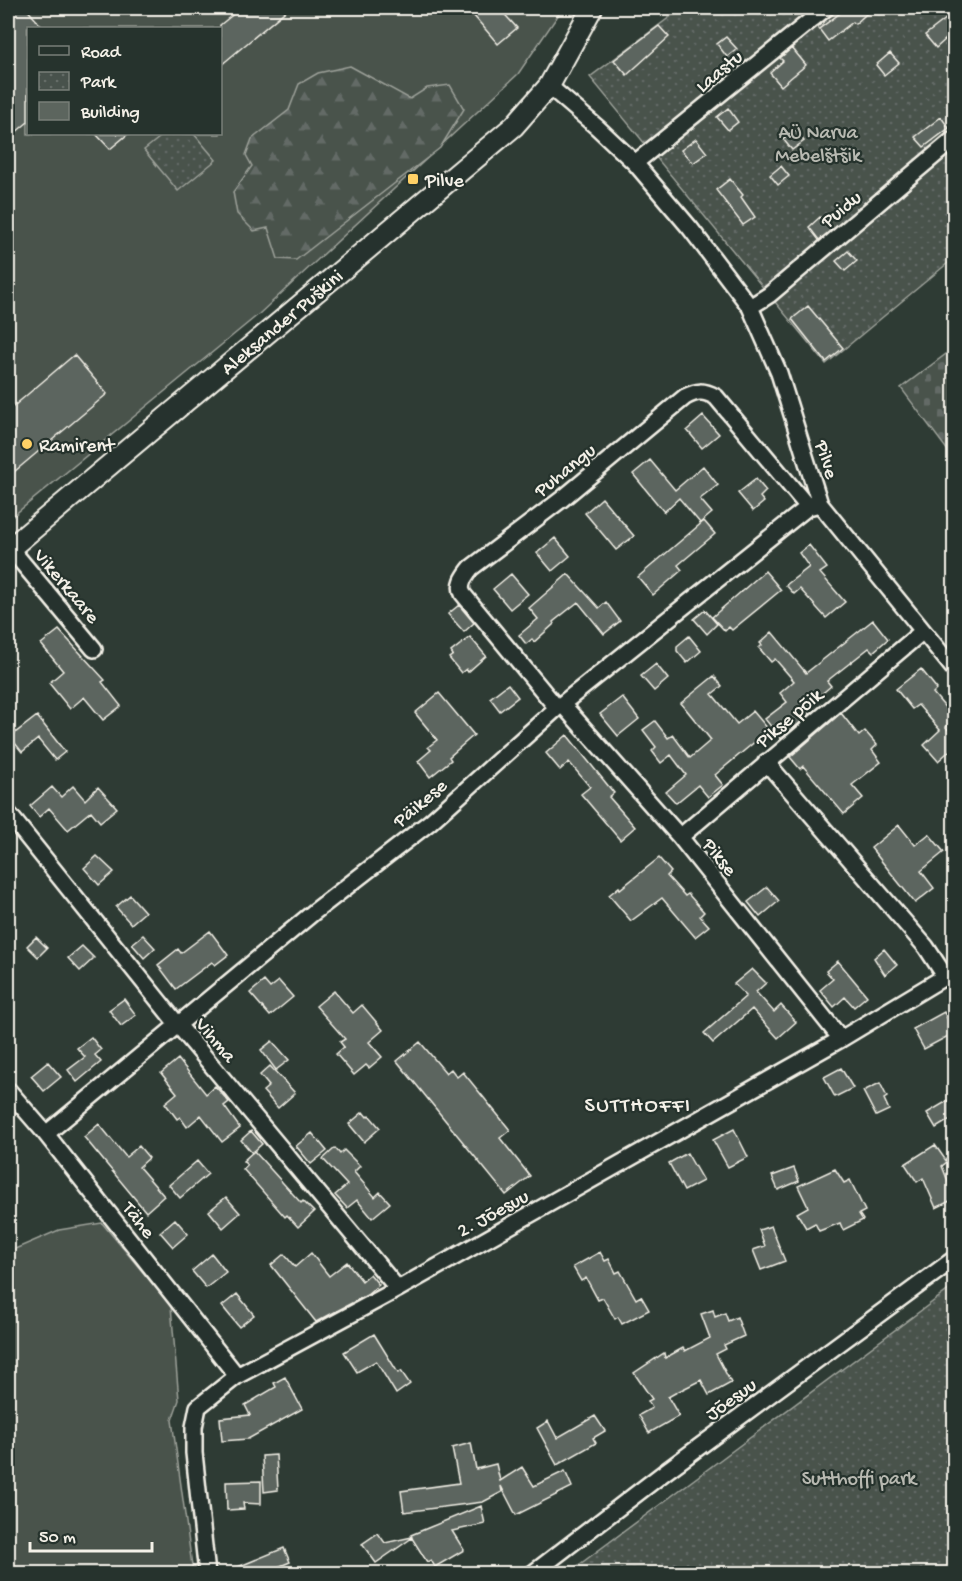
<svg xmlns="http://www.w3.org/2000/svg" width="962" height="1581" font-family="'Gochi Hand',sans-serif">
<style>
.grass{fill:#48524c;stroke:#9ea29a;stroke-width:1.5;fill-rule:evenodd}
.forest{fill:url(#forest-firs);stroke:#9ea29a;stroke-width:1.5}
.cemetery{fill:url(#cemetery-stones);stroke:#9ea29a;stroke-width:1.5}
.park{fill:url(#park-dots);stroke:#9ea29a;stroke-width:1.5}
.building{fill:#5c655e;stroke:#f4f1e8;stroke-width:1.5}
.lines{fill:none;stroke-linecap:round;stroke-linejoin:round}
.minor-casing{stroke:#f4f1e8;stroke-width:20}
.major-casing{stroke:#f4f1e8;stroke-width:24}
.minor{stroke:#26332d;stroke-width:15}
.major{stroke:#26332d;stroke-width:20}
.poi-dot{fill:#ffd166;stroke:#26332d;stroke-width:2}
.labels{text-anchor:middle;stroke-width:4.5;stroke-linejoin:round;paint-order:stroke}
.street-label{font-size:20px;fill:#f4f1e8;stroke:#26332d}
.park-label{font-size:20px;fill:#b8b9b1;stroke:#26332d}
.poi-label{font-size:20px;fill:#f4f1e8;stroke:#26332d;text-anchor:start}
.quarter-label{font-size:22px;letter-spacing:1.5px;fill:#f4f1e8;stroke:#26332d}
</style>
<defs>
<pattern id="forest-firs" width="22" height="20" patternUnits="userSpaceOnUse" patternTransform="scale(1.5)"><rect width="22" height="20" fill="#48524c"/><path d="M5 1l3.5 6h-7zM16 11l3.5 6h-7z" fill="#636b66"/></pattern>
<pattern id="cemetery-stones" width="16" height="16" patternUnits="userSpaceOnUse" patternTransform="scale(1.5)"><rect width="16" height="16" fill="#48524c"/><path d="M2 7V4a2 2 0 0 1 4 0v3zM10 15v-3a2 2 0 0 1 4 0v3z" fill="#636b66"/></pattern>
<pattern id="park-dots" width="8" height="8" patternUnits="userSpaceOnUse" patternTransform="scale(1.5)"><rect width="8" height="8" fill="#48524c"/><path d="M2 2h.1M6 6h.1" fill="none" stroke="#636b66" stroke-width="1.8" stroke-linecap="round"/></pattern>
</defs>
<rect width="100%" height="100%" fill="#2e3b34"/>
<filter id="ink" filterUnits="userSpaceOnUse"><feTurbulence type="fractalNoise" baseFrequency=".0167" numOctaves="2"/><feDisplacementMap in="SourceGraphic" scale="12" xChannelSelector="R" yChannelSelector="G"/><feConvolveMatrix kernelMatrix="1 2 1 2 8 2 1 2 1" color-interpolation-filters="sRGB"/></filter>
<g filter="url(#ink)">
<path class="grass" d="M8,8h555l-45,66 -259,240 -251,206zM28,28h192v106h-192z
M102,1223l69,83 8,94 -7,20 21,153h-185v-321l51,-22z"/>
<path class="forest" d="M350,66l60,33 17,-11 23,-3 14,24 -24,39 -144,112 -18,-1 -10,-31 -14,3 -17,-17 -4,-22 19,-26 -6,-11 6,-16 37,-29 10,-26 19,-11z"/>
<path class="cemetery" d="M954,348v111l-53,-71z"/>
<path class="park" d="M682,8h272v250l-128,106 -236,-287z
M164,134h30l22,26 -38,31 -34,-41z
M954,1286v287h-386z"/>
<path class="building" d="M8,8h18l17,20h-15v94l-20,17z
M241,8h48l-69,58v-41z
M467,8h32l18,20 -19,16z
M847,8h26l-18,16 -2,-2 -25,19 -9,-12z
M947,18l7,9v22l-8,-10 -10,9 -11,-13z
M659,26l10,11 -42,38 -13,-15z
M726,37l11,12 -10,8 -10,-13z
M792,48l14,17 -25,21 -11,-13 13,-12 -3,-3z
M890,53l9,10 -15,12 -8,-10z
M728,108l10,14 -10,8 -11,-13z
M941,117l8,11 -25,19 -9,-10z
M795,129l9,12 -12,9 -9,-11z
M96,134h32l-18,15z
M696,139l11,14 -14,10 -12,-13z
M781,166l8,10 -11,9 -8,-10z
M730,179l13,16 -2,2 14,20 -12,8 -27,-35z
M820,217l11,13 -12,10 -10,-13z
M848,251l9,10 -12,10 -9,-10z
M808,306l35,42 -17,14 -34,-43z
M74,355l33,39 -99,83v-66z
M703,416l16,18 -17,14 -15,-18z
M650,460l25,30 28,-24 15,19 -18,14 12,14 -12,10 -21,-25 -15,14 -31,-38z
M756,479l10,12 -6,6 4,5 -11,9 -15,-18z
M602,498l32,38 -18,14 -31,-37z
M704,521l11,13 -37,31 4,5 -29,25 -15,-18z
M555,538l15,18 -18,15 -15,-18z
M809,545l18,23 -7,5 25,29 -19,16 -26,-29 -6,5 -8,-9 23,-18 -10,-14z
M765,571l16,19 -49,40 -3,-3 -4,4 -13,-14z
M511,574l17,20 -18,15 -17,-20z
M568,574l31,34 7,-6 14,19 -16,13 -26,-32 -25,20 1,2 -20,18 -2,-3 -6,5 -7,-9 19,-16 -9,-11z
M459,605l15,18 -10,9 -16,-18z
M705,610l12,14 -10,10 -13,-15z
M873,620l15,19 -15,13 -4,-4 -42,33 4,5 -26,22 5,6 -29,25 -16,-20 22,-17 -7,-9 14,-12 -19,-22 -4,3 -12,-14 3,-3 -2,-2 12,-11 34,41z
M59,630l46,50 -3,2 19,24 -18,14 -19,-23 -14,12 -21,-26 14,-12 -22,-27z
M689,636l12,15 -14,12 -10,-12v-5z
M470,637l16,19 -18,16 -2,-3 -5,4 -12,-15 4,-3 -2,-3z
M656,664l12,15 -14,12 -13,-15z
M921,669l16,20 -4,4 21,25v2l-8,7 8,9v11l-16,14 -14,-16 16,-15 -22,-25 -6,4 -16,-20z
M714,676l8,10 -10,8 25,30 16,-13 16,19 -54,45 8,10 -15,12 -10,-12 -22,18 -10,-11 20,-17 -15,-20 -10,8 -9,-12 4,-4 -13,-17 12,-9 13,17 5,-3 17,23 21,-18 -30,-37z
M508,684l10,13 -18,14 -10,-13z
M439,693l35,42 -25,22 2,3 -21,17 -12,-16 13,-11 -3,-3 9,-7 -22,-27z
M622,697l17,22 -21,17 -18,-22z
M841,713l18,23 6,-5 12,14 -5,5 9,12 -29,23 11,13 -19,16 -41,-48 -3,3 -10,-12z
M37,716l28,36 -10,8 -17,-21 -16,13 -12,-15z
M567,735l47,58 -5,4 26,30 -15,13 -39,-46 9,-7 -21,-25 -9,8 -14,-17z
M73,786l12,14 13,-13 19,21 -17,14 -9,-11 -23,19 -19,-22 -10,9 -9,-11 22,-19 9,10z
M899,825l16,20 14,-11 15,18 -23,19 13,17 -19,15 -44,-55z
M97,856l17,16 -15,13 -15,-17z
M659,858l12,14 -4,4 18,20 3,-2 16,18 -4,4 9,10 -14,11 -33,-39 -31,23 -22,-26 10,-8 1,2z
M767,887l12,14 -19,16 -12,-15z
M130,895l15,17 -14,12 -15,-17z
M210,931l18,24 -13,10 -3,-3 -36,27 -18,-24 20,-16 3,4z
M143,935l12,13 -11,10 -12,-14z
M36,937l11,11 -9,9 -11,-11z
M82,946l12,12 -14,13 -12,-13z
M884,949l13,16 -12,10 -11,-17z
M838,961l29,35 -13,11 -9,-10 -11,10 -14,-17 13,-11 -7,-8z
M752,969l14,14 -10,9 18,20 7,-7 15,17 -18,16 -26,-29 -39,34 -9,-10 42,-37 -12,-12z
M264,981l6,7 9,-7 14,16 -23,19 -20,-23z
M334,991l19,22 9,-8 21,25 -14,12 13,15 -13,11 -3,-3 -12,10 -18,-21 8,-7 -4,-5 5,-3 -29,-33z
M124,999l12,16 -15,11 -12,-16z
M944,1012l10,21 -30,16 -11,-20z
M91,1037l10,13 -6,5 6,7 -24,20 -9,-12 17,-13 -8,-9z
M272,1041l17,19 -13,10 -15,-20z
M420,1042l26,31 5,-4 6,8 6,-5 47,58 -10,8 30,38 -24,19 -109,-134z
M178,1059l28,35 9,-8 14,16 -5,4 16,22 -18,14 -21,-27 -14,12 -7,-10 -3,2 -12,-16 12,-10 -16,-20z
M48,1062l13,15 -17,14 -13,-15z
M270,1066l25,27 -17,15 -15,-17 6,-5 -9,-11z
M841,1068l12,20 -18,9 -11,-20z
M880,1083l7,14 -3,2 5,11 -13,6 -13,-25z
M954,1097v20l-18,11 -9,-15z
M363,1112l4,5 2,-2 11,13 -16,14 -15,-18z
M99,1124l27,33 13,-11 10,12 -10,9 25,29 -18,16 -62,-75z
M734,1129l14,28 -20,10 -15,-27z
M251,1131l11,13 -10,9 -11,-13z
M312,1133l15,18 -16,13 -15,-18z
M935,1145l12,17 -5,4 12,30v3l-18,9 -13,-30 -6,4 -12,-18z
M335,1148l5,6 4,-4 16,16 -6,6 21,25 5,-5 10,11 -18,15 -15,-18 -10,8 -12,-13 12,-10 -24,-26z
M254,1151l47,52 2,-2 11,11 -16,15 -11,-12 -2,2 -42,-48 4,-4 -4,-4z
M687,1153l16,28 -19,10 -15,-28z
M197,1161l11,13 -28,24 -11,-13z
M794,1168l5,13 -21,9 -6,-14z
M835,1169l9,14 6,-3 15,31 -6,3 4,6 -20,10 -3,-7 -21,8 -4,-8 -9,5 -9,-15 11,-6 -10,-21z
M226,1197l14,16 -17,15 -14,-17z
M175,1219l13,15 -15,13 -13,-15z
M771,1226l14,35 -24,9 -8,-20 12,-4 -6,-16z
M600,1252l5,9 4,-2 7,14 4,-2 16,28 5,-3 8,14 -27,14 -4,-7 -3,2 -12,-21 -5,2 -12,-22 -5,3 -8,-14z
M311,1253l18,23 18,-14 15,19 8,-7 9,11 -12,10 -51,27 -45,-57 13,-11 11,13z
M212,1254l14,18 -20,16 -14,-17z
M237,1294l17,21 -15,12 -17,-21z
M713,1310l2,7 10,-4 3,8 9,-4 7,19 -20,9 2,4 -10,5 15,29 -22,12 -8,-15 -24,12 -9,5 11,19 -30,17 -10,-18 13,-7 -4,-7 4,-2 -18,-26 30,-20 1,5 18,-10 2,3 25,-13 -9,-24z
M374,1334l24,39 3,-2 9,13 -14,10 -20,-33 -19,11 -13,-20z
M285,1377l17,32 -54,30 -26,2 -2,-23 30,-3 -5,-10 31,-18 -2,-4z
M595,1416l10,15 -12,7 3,5 -39,22 -20,-37 11,-7 9,17z
M471,1443l5,26 20,-5 4,17 22,-14 12,19 31,-15 7,16 -56,28 -15,-29 1,6 -19,10 -79,10 -3,-21 58,-8 -7,-35z
M276,1455l2,35 -14,2 -2,-36z
M261,1481v23l-18,-1 1,6 -17,1 -1,-28z
M481,1506l4,18 -33,7 12,19 -29,17 -4,-7 -4,2 -15,-24 -36,25 -14,-19 16,-11 7,10 27,-6 -1,-2z
M284,1548l6,14 -29,12h-40z"/>
<g class="lines">
<g class="minor-casing">
<path id="minor" d="M549,86l49,42 37,35 55,65 60,79 29,66 41,131 134,165
M635,163l191,-155
M750,307l19,-12 185,-156
M10,548l84,101
M562,704l118,133 161,202
M557,708l-94,-114c-5,-10 2,-18 8,-26l91,-69 123,-102c12,-6 18,-7 31,0l92,110
M766,762l160,185 19,29
M8,813l170,212 220,264
M680,837l243,-206
M8,1090l38,44 191,242
M46,1134l268,-222 116,-90 127,-114 251,-201 12,-3
M207,1574l-13,-121v-26l4,-20 39,-31 161,-87 443,-250 113,-68
M532,1574l133,-102 289,-213"/>
</g>
<g class="major-casing">
<path id="major" d="M8,550l506,-424 35,-40 43,-78"/>
</g>
<use href="#minor" class="minor"/>
<use href="#major" class="major"/>
</g>
</g>
<g class="poi-dot">
<rect x="407" y="173" width="12" height="12" rx="3"/>
<circle cx="27" cy="444" r="6"/>
</g>
<g class="labels">
<g class="street-label">
<text transform="translate(718 70) rotate(-40)" y="7">Laastu</text>
<text transform="translate(840 208) rotate(-40)" y="7">Puidu</text>
<text transform="translate(281 321) rotate(-40)" y="7">Aleksander Puškini</text>
<text transform="translate(828 459) rotate(73)" y="7">Pilve</text>
<text transform="translate(564 469) rotate(-39)" y="7">Puhangu</text>
<text transform="translate(68 585) rotate(50)" y="7">Vikerkaare</text>
<text transform="translate(788 717) rotate(-40)" y="7">Pikse põik</text>
<text transform="translate(419 802) rotate(-40)" y="7">Päikese</text>
<text transform="translate(721 856) rotate(51)" y="7">Pikse</text>
<text transform="translate(217 1039) rotate(50)" y="7">Vihma</text>
<text transform="translate(492 1212) rotate(-29)" y="7">2. Jõesuu</text>
<text transform="translate(140 1219) rotate(52)" y="7">Tähe</text>
<text transform="translate(730 1398) rotate(-36)" y="7">Jõesuu</text>
</g>
<g class="park-label">
<text x="818" y="138">AÜ Narva<tspan x="818" dy="23">Mebelštšik</tspan></text>
<text x="859" y="1484">Sutthoffi park</text>
</g>
<g class="poi-label">
<text x="425" y="186">Pilve</text>
<text x="39" y="451">Ramirent</text>
</g>
<g class="quarter-label">
<text x="638" y="1111">SUTTHOFFI</text>
</g>
</g>
<rect width="962" height="1581" fill="none" stroke="#26332d" stroke-width="30"/>
<rect x="15" y="15" width="932" height="1551" fill="none" stroke="#f4f1e8" stroke-width="2" filter="url(#ink)"/>
<rect x="27" y="27" width="195" height="108" fill="#26332d" stroke="#787f78" stroke-width="1.5"/>
<rect x="39" y="46" width="30" height="9" fill="#26332d" stroke="#787f78" stroke-width="1.5"/>
<text x="81" y="57" font-size="18" fill="#f4f1e8">Road</text>
<rect x="39" y="72" width="30" height="18" fill="url(#park-dots)" stroke="#787f78" stroke-width="1.5"/>
<text x="81" y="87" font-size="18" fill="#f4f1e8">Park</text>
<rect x="39" y="102" width="30" height="18" fill="#5c655e" stroke="#787f78" stroke-width="1.5"/>
<text x="81" y="117" font-size="18" fill="#f4f1e8">Building</text>
<path d="M30 1542v9h122v-9" fill="none" stroke="#f4f1e8" stroke-width="3"/>
<text x="39" y="1542" font-size="18" fill="#f4f1e8" stroke="#26332d" stroke-width="4.5" paint-order="stroke">50 m</text>
</svg>
